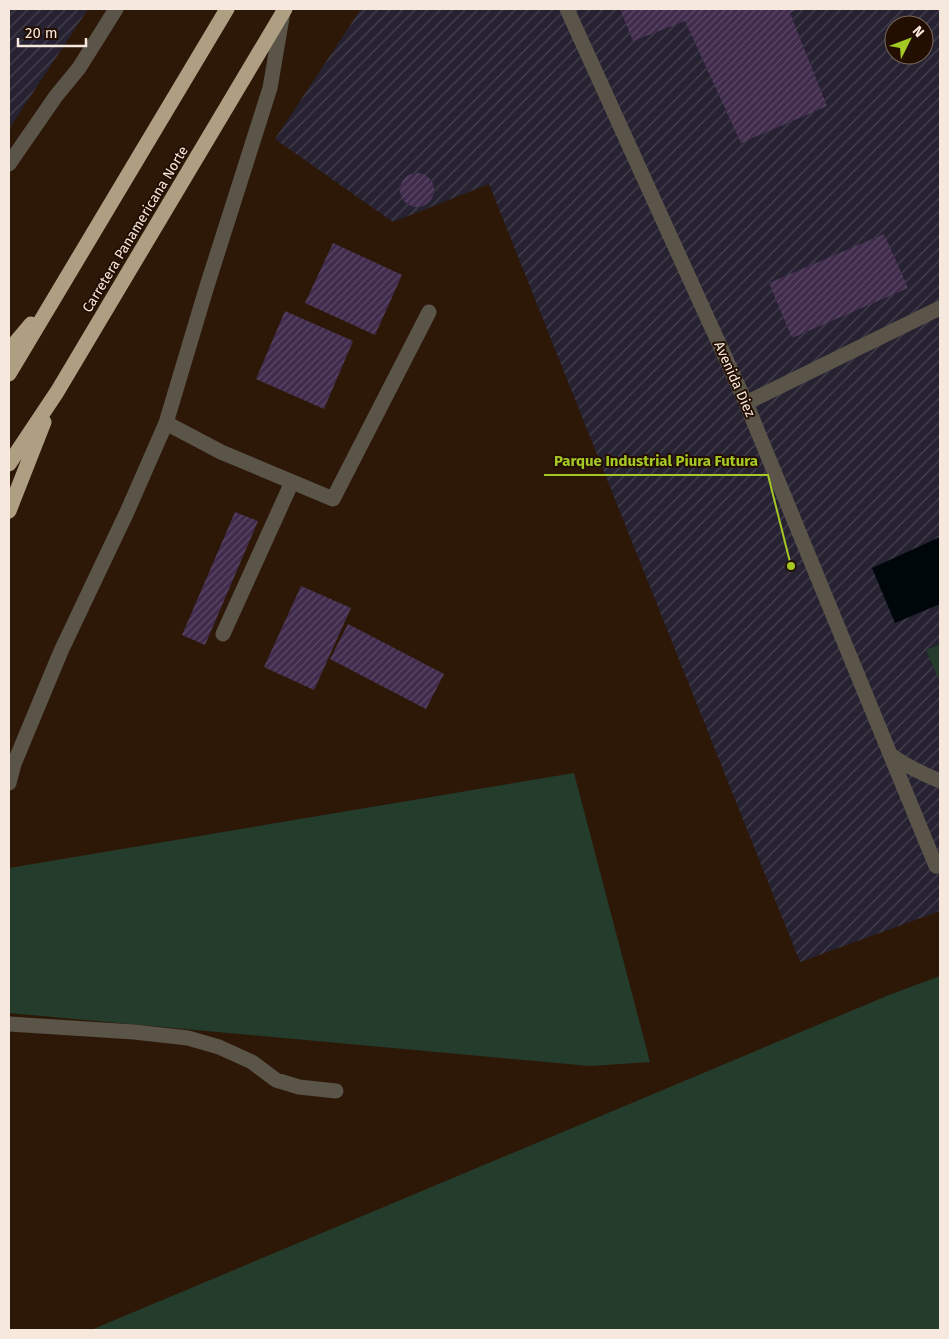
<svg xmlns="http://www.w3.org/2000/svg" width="949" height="1339" font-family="'Fira Sans',sans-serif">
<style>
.industrial{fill:url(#industrial-furrows);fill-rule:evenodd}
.grass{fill:#243c2c}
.water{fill:#00070a}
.building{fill:url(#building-hatch)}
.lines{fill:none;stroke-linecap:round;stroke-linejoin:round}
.path{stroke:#8d7a6d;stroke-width:3;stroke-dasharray:1 4;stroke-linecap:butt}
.minor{stroke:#5a5449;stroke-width:15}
.highway{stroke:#ae9f83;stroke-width:15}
.labels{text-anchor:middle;stroke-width:4;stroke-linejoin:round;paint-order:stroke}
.street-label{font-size:14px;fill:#f7e8de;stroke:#230f02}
.leader{fill:none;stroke:#a4c824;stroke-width:2}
.callout-dot{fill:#a4c824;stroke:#230f02;stroke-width:2}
.callout-label{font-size:15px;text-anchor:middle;font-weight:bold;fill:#a4c824;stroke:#230f02;stroke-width:4;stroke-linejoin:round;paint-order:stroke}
</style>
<defs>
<pattern id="industrial-furrows" width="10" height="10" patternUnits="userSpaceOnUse" patternTransform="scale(1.25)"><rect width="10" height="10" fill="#262232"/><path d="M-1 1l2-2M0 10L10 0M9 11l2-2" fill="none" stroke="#46424f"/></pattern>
<pattern id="building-hatch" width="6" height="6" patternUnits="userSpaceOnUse" patternTransform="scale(1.25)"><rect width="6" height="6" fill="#412c4e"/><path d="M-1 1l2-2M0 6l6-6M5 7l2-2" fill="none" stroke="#5d4b67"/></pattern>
</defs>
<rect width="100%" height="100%" fill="#2d1808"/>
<path class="industrial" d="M9,9h79l-79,120z
M361,9h579v902l-140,51 -311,-778 -96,38 -118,-83zM894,25h30v30h-30z"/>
<path class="grass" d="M940,644v38l-14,-32z
M574,773l76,289 -60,4 -581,-53v-145z
M940,976v354h-849l798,-335z"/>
<path class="water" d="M940,537v67l-45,19 -23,-55z"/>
<path class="building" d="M620,9h179l-9,4 37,93 -86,37 -56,-122 -52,20z
M400 190a17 17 0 1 1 34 0a17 17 0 1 1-34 0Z
M884,234l24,54 -116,50 -23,-55z
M333,243l69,32 -27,60 -70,-32z
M285,311l68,30 -29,68 -68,-30z
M235,512l23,9 -53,124 -23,-10z
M301,586l50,22 -37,82 -50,-23z
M348,624l96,50 -18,35 -96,-50z"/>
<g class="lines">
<path class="path" d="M939,1330l1,-4"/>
<path class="minor" d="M567,9l179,394 190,463
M9,164l47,-68 23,-28 37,-59
M746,403l194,-95
M166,423l55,29 112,47 96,-187
M223,634l69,-152
M891,755c15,11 32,19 49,26
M9,783l5,-19 47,-113 66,-139 39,-89 41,-137 63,-198 13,-76
M9,1024l125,8 54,6 31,9 33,15 24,18 23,7 37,4"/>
<path class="highway" d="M9,350l22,-26
M9,374l218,-365
M9,464l48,-72 228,-383
M9,511l35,-89"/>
</g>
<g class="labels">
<g class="street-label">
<text transform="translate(135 229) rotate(-59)" y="5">Carretera Panamericana Norte</text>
<text transform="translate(735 379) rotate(66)" y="5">Avenida Diez</text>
</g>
</g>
<path class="leader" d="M791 566L768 475H544"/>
<circle class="callout-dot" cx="791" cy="566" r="5"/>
<g class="callout-label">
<text x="656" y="466">Parque Industrial Piura Futura</text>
</g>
<rect width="949" height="1339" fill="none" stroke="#f7e8de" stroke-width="20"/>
<g transform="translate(909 40) rotate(48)"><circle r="24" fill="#230f02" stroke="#78665a"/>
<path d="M0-4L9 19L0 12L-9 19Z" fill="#a4c824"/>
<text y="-8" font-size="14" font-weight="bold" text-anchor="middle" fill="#f7e8de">N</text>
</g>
<path d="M18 38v8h68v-8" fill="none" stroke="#f7e8de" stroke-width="2.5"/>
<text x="25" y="38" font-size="15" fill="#f7e8de" stroke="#230f02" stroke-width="4" paint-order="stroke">20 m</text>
</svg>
